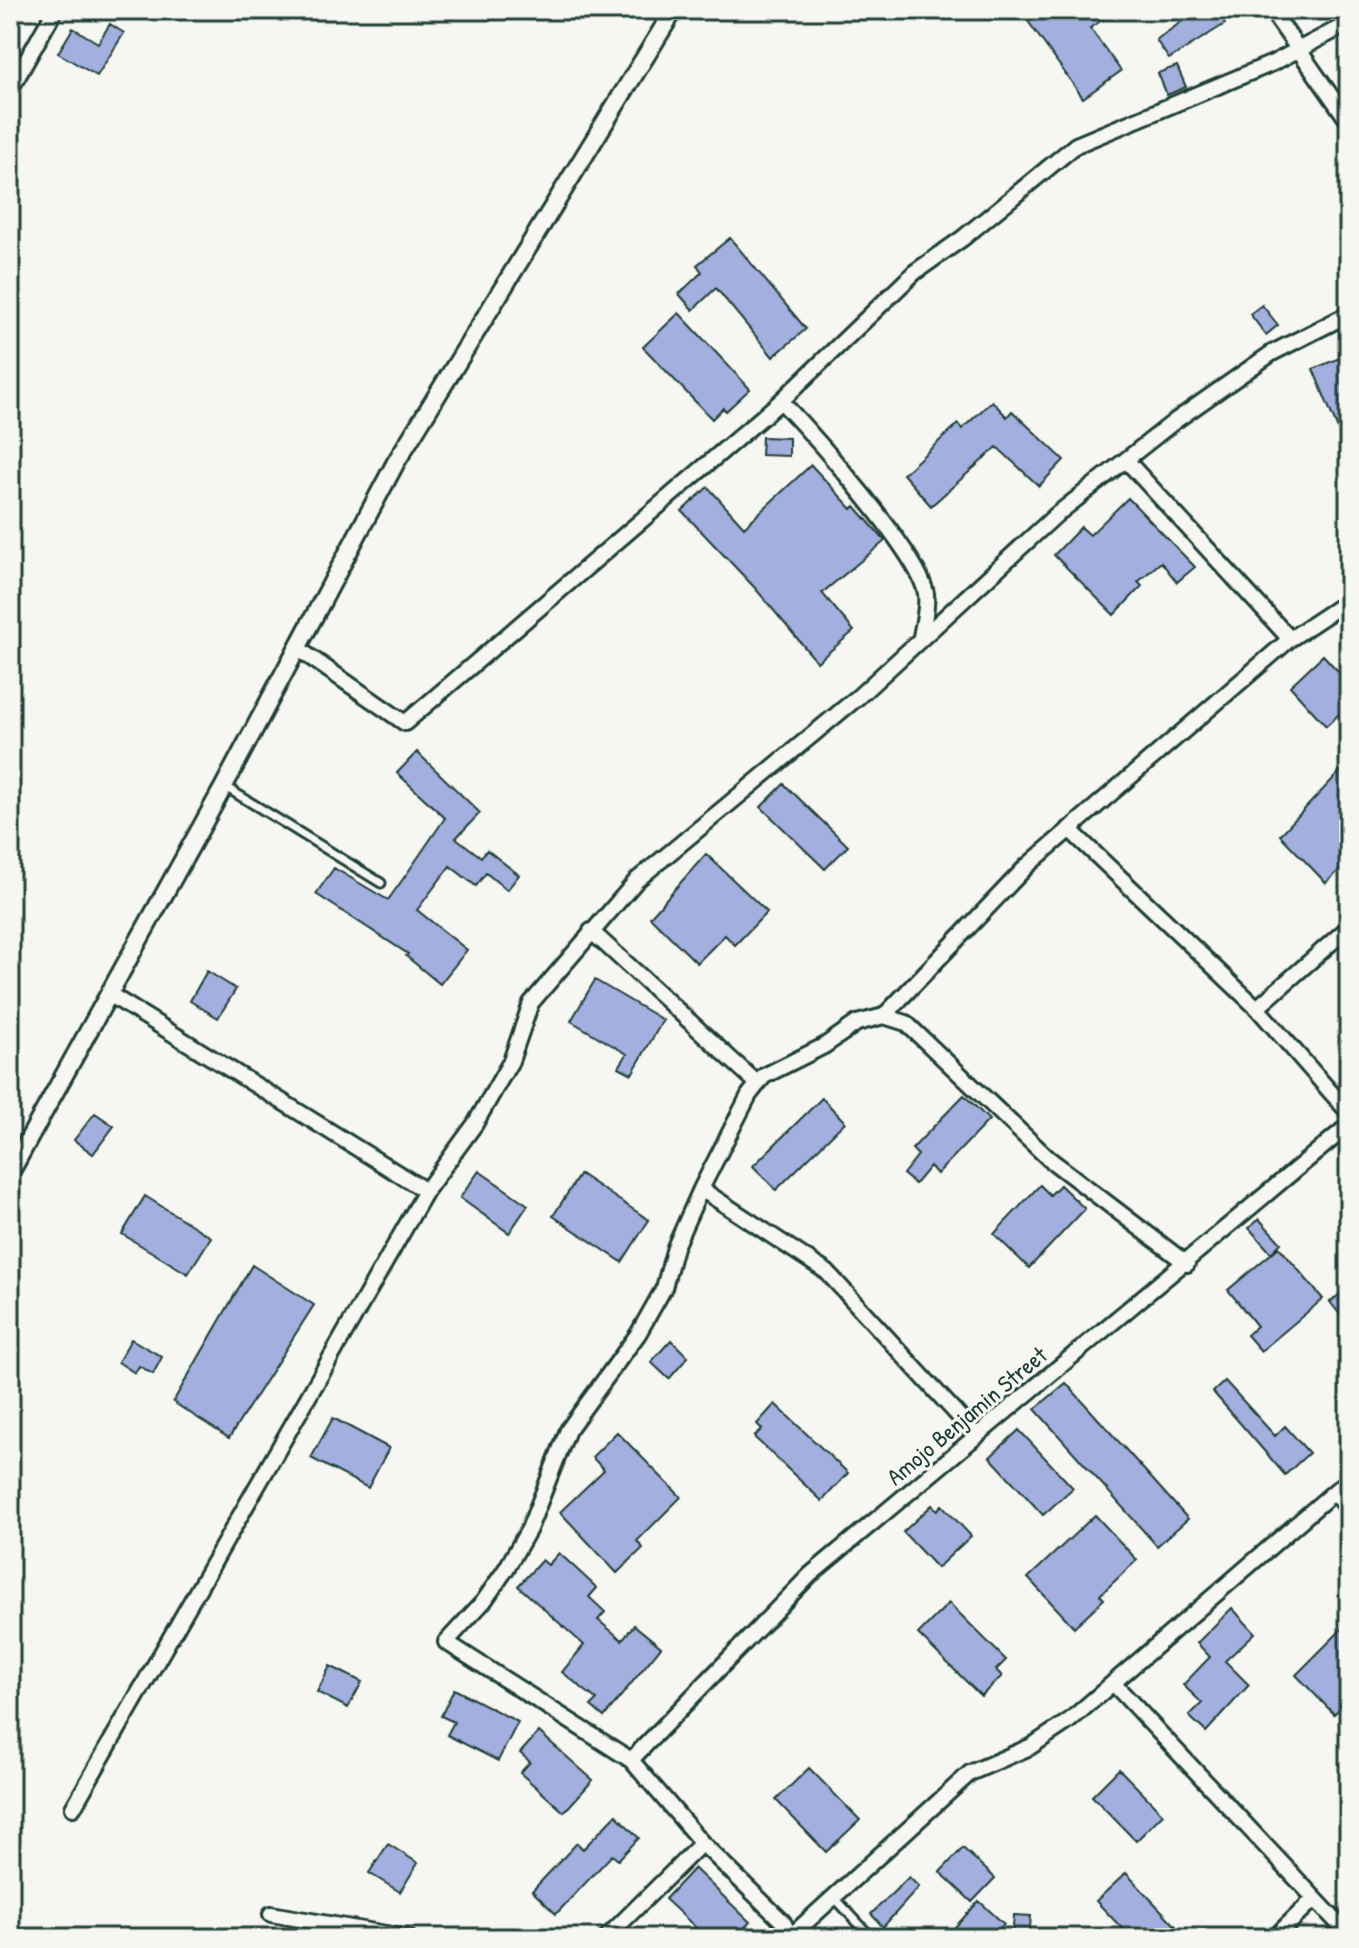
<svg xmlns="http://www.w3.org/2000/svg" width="1359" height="1948" font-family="'Patrick Hand',sans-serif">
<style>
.building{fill:#a2afdf;stroke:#1f3d34;stroke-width:2}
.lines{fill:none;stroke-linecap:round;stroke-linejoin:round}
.service-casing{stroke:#1f3d34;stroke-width:13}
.minor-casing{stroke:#1f3d34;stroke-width:20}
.tertiary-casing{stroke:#1f3d34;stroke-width:22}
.service{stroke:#f6f6f2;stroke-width:7}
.minor{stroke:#f6f6f2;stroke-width:14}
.tertiary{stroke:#f6f6f2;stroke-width:16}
.labels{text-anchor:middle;stroke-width:6;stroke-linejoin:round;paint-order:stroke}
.street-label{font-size:24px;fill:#1f3d34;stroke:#f6f6f2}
</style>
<rect width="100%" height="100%" fill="#f6f6f2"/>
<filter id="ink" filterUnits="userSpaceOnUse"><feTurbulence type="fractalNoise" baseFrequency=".0125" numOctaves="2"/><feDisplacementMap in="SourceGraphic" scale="16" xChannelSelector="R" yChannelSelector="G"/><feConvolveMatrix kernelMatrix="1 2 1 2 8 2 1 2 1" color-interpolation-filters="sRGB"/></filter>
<g filter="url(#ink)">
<path class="building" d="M1020,10h98l-28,18 31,43 -38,27z
M1188,10h30l7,14 -56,35 -13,-19 35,-25z
M110,24l14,9 -27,43 -39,-23 15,-25 25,15z
M1177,66l9,21 -19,8 -9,-22z
M730,238l76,91 -33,28 -57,-69 -23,22 -14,-16 23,-22 -5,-7z
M1262,305l16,20 -12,10 -16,-21z
M679,313l71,76 -24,22 -3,-3 -11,11 -69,-72z
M1349,354v102l-36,-87z
M992,401l15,16 5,-6 52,49 -25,26 -42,-39 -66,59 -28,-32 55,-50 4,5z
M762,437l27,1v18l-28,-1z
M811,465l41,44 3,-3 30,35 -63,52 32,38 -37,31 -62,-74 -73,-77 26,-24 36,40z
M1128,498l67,69 -18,15 -16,-20 -23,20 4,4 -28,29 -60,-60 27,-28 9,8z
M1323,655l26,28v22l-23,21 -36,-40z
M417,752l63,61 -24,25 25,19 6,-7 32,25 -12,15 -21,-17 -10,13 -26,-20 -33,44 50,40 -27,34 -34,-28 2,-2 -92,-60 18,-26 54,32 20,-28 37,-54 -48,-45z
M1349,762v99l-23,22 -46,-48z
M784,784l64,62 -23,23 -64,-62z
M706,854l61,58 -32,33 -10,-10 -28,28 -47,-46z
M207,971l29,18 -18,29 -28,-17z
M595,980l68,40 -31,54 -13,-7 8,-13 -56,-33z
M964,1095l25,25 -52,54 -7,-8 -15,18 -12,-10 15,-19 -6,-6z
M822,1098l23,24 -69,68 -23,-24z
M95,1113l19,13 -21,28 -19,-14z
M479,1171l49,34 -19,28 -49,-35z
M580,1174l69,46 -27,42 -69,-46z
M1040,1185l10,10 10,-10 25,24 -56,59 -35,-34z
M145,1196l66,41 -23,37 -66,-40z
M1259,1219l22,24 -10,10 -22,-25z
M1279,1247l44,52 -62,52 -14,-16 10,-9 -29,-36z
M252,1265l62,40 -85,133 -56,-36z
M1349,1287v39l-19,-24z
M131,1339l31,18 -9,17 -14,-8 -4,7 -17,-11z
M671,1340l17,17 -19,22 -18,-17z
M1225,1381l50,55 10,-10 24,27 -24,22 -72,-83z
M1066,1383l122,136 -31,27 -122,-137z
M775,1404l73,69 -26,28 -68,-64 8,-8 -5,-5z
M333,1418l56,30 -21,40 -57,-30z
M1019,1430l54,58 -30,27 -53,-58z
M617,1432l64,65 -44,44 6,7 -26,25 -57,-61 44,-42 -12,-13z
M932,1505l5,5 5,-5 29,31 -34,32 -34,-36z
M1095,1515l42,45 -37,35 4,4 -30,28 -46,-49z
M559,1553l38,35 -8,9 16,15 -7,8 24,20 12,-15 27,22 -57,70 -13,-11 6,-6 -35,-28 22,-27 -66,-59 24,-26 6,5z
M949,1603l57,57 -10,10 6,6 -21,20 -63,-62z
M1232,1608l23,25 -30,28 24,24 -43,47 -17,-16 13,-13 -19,-18 27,-28 -13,-14z
M1349,1622v77l-15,15 -38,-39z
M330,1666l32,16 -14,26 -31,-16z
M454,1689l64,33 -20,39 -51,-26 7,-13 -13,-6z
M539,1732l54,48 -29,32 -44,-39 10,-11 -10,-9z
M809,1768l51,52 -34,32 -50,-52z
M1119,1769l44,45 -27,27 -44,-45z
M616,1815l23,23 -21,22 -6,-5 -56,59 -24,-23 45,-48 6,6z
M388,1844l30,19 -18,29 -31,-19z
M963,1848l32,30 -23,24 -32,-30z
M694,1868l56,54 -15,16h-28l-42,-39z
M1126,1873l46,49 14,16h-55l-35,-37z
M909,1877l10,10 -36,40 -12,-13z
M979,1901l25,23 -13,14h-46z
M1014,1915l17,1 -2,22h-17z"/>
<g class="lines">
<g class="service-casing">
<path id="service" d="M224,786l157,97
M834,1897l38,41"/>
</g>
<g class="minor-casing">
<path id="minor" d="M1271,10l78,112
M10,90l45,-80
M1126,460l164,179
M921,637c2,-13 7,-30 5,-43 -6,-40 -114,-160 -145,-193l134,-129 48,-34 113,-93 197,-82 76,-40
M297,648l108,75 376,-322
M1069,829l188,179 92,105
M591,931l167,153
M1257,1008l92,-81
M884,1016l143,-150 263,-227 59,-39
M701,1189l126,83 150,164
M426,1191l49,-67 36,-63 20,-58 106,-123 221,-183 198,-182 119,-94 97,-68 77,-39
M1335,1491l14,-11
M1113,1683l236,252
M631,1760l179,-185 539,-450
M73,1808l353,-617 -317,-197
M271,1914l138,24
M791,1936l179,-163 60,-26 39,-26 266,-230 14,20
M606,1938l96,-95
M791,1938l-8,-16 -81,-79 -71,-83 -185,-118 38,-41 22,-32 23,-40 39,-99 70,-96 26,-46 11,-41 26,-58 48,-94 15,-19 60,-30 33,-23 27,-7 22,7 142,135 139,106
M1274,1938l40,-39"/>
</g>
<g class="tertiary-casing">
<path id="tertiary" d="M10,1173l214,-387 172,-324 278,-452"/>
</g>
<use href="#service" class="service"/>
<use href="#minor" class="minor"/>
<use href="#tertiary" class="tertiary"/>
</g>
</g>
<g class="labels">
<g class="street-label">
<text transform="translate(967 1416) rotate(-40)" y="8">Amojo Benjamin Street</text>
</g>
</g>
<rect width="1359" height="1948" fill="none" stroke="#f6f6f2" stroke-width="40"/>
<rect x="20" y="20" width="1319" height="1908" fill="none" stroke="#1f3d34" stroke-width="3" filter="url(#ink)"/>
</svg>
